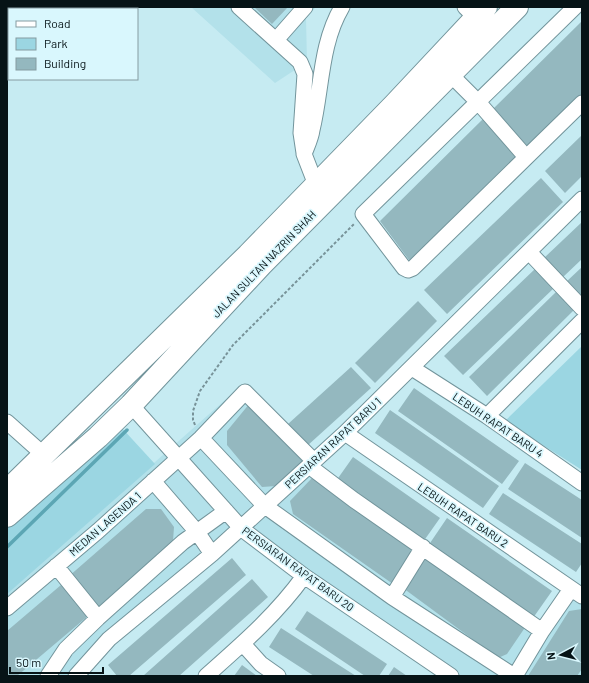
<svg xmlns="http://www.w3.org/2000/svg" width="589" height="683" font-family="Barlow,sans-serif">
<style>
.built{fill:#b3e1ea}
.green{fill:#9bd6e2}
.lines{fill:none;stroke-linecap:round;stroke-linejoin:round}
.stream{stroke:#5ca6b4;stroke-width:3.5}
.building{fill:#94b8bf}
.minor-casing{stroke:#72949b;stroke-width:17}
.highway-casing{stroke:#72949b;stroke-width:24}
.path{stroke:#779298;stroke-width:2;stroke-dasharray:3 2;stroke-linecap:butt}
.minor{stroke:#fff;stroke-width:15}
.highway{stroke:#fff;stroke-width:22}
.labels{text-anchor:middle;stroke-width:3.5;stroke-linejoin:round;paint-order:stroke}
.street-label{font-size:11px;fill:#061316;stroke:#d9f7fd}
</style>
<rect width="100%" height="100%" fill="#c6ebf2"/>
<path class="built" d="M191,7h125l-10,11 1,44 -32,21z
M242,385l78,87 222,158 31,-38 9,6v78h-132l-207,-149 -166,149h-70v-83z"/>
<path class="green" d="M582,346v124l-77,-49z
M121,427l34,37 -148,130v-72z"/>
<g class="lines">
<path class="stream" d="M7,547l120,-117"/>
</g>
<path class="building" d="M254,7h34l-16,17z
M582,21v77l-49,47 -9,1 -31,-37z
M485,117l36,40 -104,102 -8,1 -29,-39z
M582,135v41l-17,17 -20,-22z
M541,178l22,24 -116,112 -23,-24z
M582,222v37l-20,19 -18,-20z
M582,267v32l-16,-17z
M536,268l18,20 -91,87 -19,-19z
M556,292l18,18 -87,86 -18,-19z
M418,301l19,20 -62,62 -20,-20z
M351,367l20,21 -64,58 -19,-22z
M414,388l105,73 -17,23 -104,-73z
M250,403l54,57 -28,26 -14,1 -35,-42v-14z
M390,410l109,76 -16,22 -108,-75z
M353,457l87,61 -17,24 -87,-61z
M525,463l57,37v38l-74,-49z
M312,478l103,70 -22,36 -100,-70 -3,-13z
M503,493l79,51v19l-6,9 -87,-58z
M146,509h15l13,18 -1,14 -78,69 -27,-33z
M447,518l105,73 -19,27 -105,-72z
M426,554l100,72 -19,28 -9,4 -95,-70z
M232,558l14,17 -117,101h-12l-9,-11z
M252,579l16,18 -89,79h-36z
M61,585l27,31 -71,60h-10v-45z
M582,609v60l-5,7h-49l41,-65z
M307,611l80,53 -8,12h-14l-70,-47z
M281,628l75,48h-42l-45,-29z
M242,665l15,11h-23z
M394,667l13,9h-19z"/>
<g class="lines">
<g class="minor-casing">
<path id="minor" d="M239,7l61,55 5,12 -4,59 3,20
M465,7l11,11
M575,7l-212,207 41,54 4,2 5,-2 169,-165
M276,40l29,-33
M450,74l28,28 48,55
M316,185l-12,-31c3,-8 7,-16 8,-24 10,-41 8,-86 30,-123
M529,252l53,56
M412,368l75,48 95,67
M131,405l111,124 62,47 147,100
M487,416l95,-95
M7,422l37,33
M345,433l237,163
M201,438l64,68 127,91 122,79
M309,466l45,34 188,131
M153,481l44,51 29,-21
M56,566l42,52
M392,597l31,-50
M7,608l91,-77 103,-93 44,-46 69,69
M243,644l18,20 17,12
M48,676l18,-27 32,-31 85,-76 14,-10 15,22
M76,676l33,-37 103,-85 133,-121 237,-234
M206,676c35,-31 70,-61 98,-100
M515,676l27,-45 29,-42"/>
</g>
<g class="highway-casing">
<path id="highway" d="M7,491l241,-236 147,-151 91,-97
M7,516l91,-79 33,-32 130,-140 256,-258"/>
</g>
<path class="path" d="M195,425l-2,-5v-9l7,-20 33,-46 121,-121"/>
<use href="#minor" class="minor"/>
<use href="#highway" class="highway"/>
</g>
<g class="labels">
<g class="street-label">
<text transform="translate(264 264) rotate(-46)" y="4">JALAN SULTAN NAZRIN SHAH</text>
<text transform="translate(498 425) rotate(34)" y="4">LEBUH RAPAT BARU 4</text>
<text transform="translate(333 443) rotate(-43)" y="4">PERSIARAN RAPAT BARU 1</text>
<text transform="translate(463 515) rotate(34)" y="4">LEBUH RAPAT BARU 2</text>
<text transform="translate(105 524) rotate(-41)" y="4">MEDAN LAGENDA 1</text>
<text transform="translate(298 569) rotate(36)" y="4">PERSIARAN RAPAT BARU 20</text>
</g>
</g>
<rect width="589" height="683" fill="none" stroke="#061316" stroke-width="16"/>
<rect x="8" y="8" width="130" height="72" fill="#d9f7fd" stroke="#859ca1"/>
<rect x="16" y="21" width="20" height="6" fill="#ffffff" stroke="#859ca1"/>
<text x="44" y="28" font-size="12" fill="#061316">Road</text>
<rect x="16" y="38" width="20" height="12" fill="#9bd6e2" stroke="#859ca1"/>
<text x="44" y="48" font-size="12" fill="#061316">Park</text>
<rect x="16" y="58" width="20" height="12" fill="#94b8bf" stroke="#859ca1"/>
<text x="44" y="68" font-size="12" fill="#061316">Building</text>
<g transform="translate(561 655) rotate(263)" stroke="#d9f7fd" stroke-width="3" paint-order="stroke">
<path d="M0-3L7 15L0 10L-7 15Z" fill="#061316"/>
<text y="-6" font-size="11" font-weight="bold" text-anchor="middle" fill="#061316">N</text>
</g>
<path d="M10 667v6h93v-6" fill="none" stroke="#061316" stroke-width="2"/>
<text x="16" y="667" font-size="12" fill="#061316" stroke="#d9f7fd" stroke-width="3" paint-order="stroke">50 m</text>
</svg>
